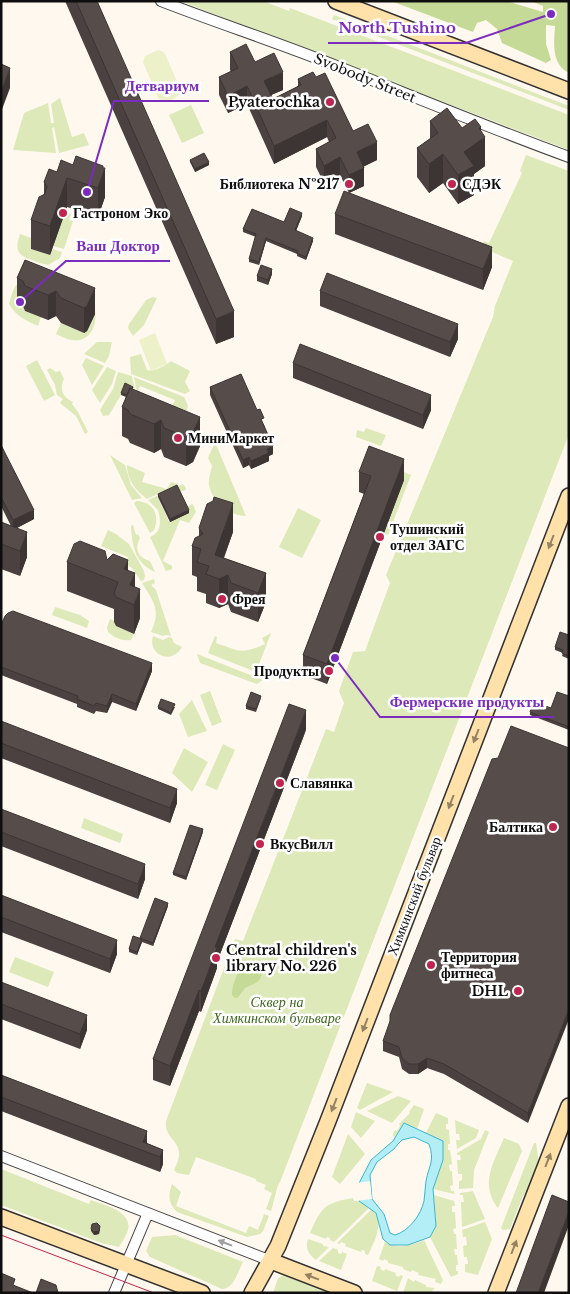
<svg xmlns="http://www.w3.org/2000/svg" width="570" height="1294" font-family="'Libre Baskerville',serif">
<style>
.green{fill:#dde9b8}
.forest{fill:#c5da97}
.pitch{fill:#ecf1ca}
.water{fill:#b3edf6;stroke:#3ab6cd;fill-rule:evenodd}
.pier{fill:#fff8ee}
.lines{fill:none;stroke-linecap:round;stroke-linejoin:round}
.minor-casing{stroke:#414141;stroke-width:12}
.secondary-casing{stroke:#303030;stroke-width:18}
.minor{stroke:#fff;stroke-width:10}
.secondary{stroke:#ffe1a9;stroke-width:15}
.tram{stroke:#be2551;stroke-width:1}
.wall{fill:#4a4140}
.shaded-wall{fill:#3c3534}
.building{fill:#564c4a;stroke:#3c3534}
.oneway{fill:#938263}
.oneway2{fill:#9f9f9f}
.poi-dot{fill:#be2551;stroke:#fff;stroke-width:2}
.labels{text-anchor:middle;stroke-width:5;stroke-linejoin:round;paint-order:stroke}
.street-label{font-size:14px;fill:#0e0e0e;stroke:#fff}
.poi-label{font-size:14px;font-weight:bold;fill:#0e0e0e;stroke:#fff;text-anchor:start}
.park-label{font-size:14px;font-style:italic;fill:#3e661e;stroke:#fff}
.leader{fill:none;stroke:#7b2cbf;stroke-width:2}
.callout-dot{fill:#7b2cbf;stroke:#fff;stroke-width:2}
.callout-label{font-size:15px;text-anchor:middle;font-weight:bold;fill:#7b2cbf;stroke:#fff;stroke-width:5;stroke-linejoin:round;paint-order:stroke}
</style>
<rect width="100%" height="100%" fill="#fff8ee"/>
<path class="green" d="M180,1h83l26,10 1,-3 279,107v35z
M334,15l235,91v4l-237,-91z
M60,98l12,39 12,-4 5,12 -30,8 -5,-26 -2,1 4,25 -43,-3 11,-37 24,-10 3,20h3l-3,-19z
M191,105l13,28 -22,10 -13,-28z
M526,155l43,16v263l-289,748c-4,5 -6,21 -9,29l-5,-2 6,-16 -8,-4 2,-4 -10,-4v-2l-60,-22 -7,18 -12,-2 -3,-3c2,-5 5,-10 5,-15 1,-15 -15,-17 -13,-34l69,-182 8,2 83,-212 8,3 10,-29 -5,-12 14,-39 12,-1 25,-68 -4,-8 107,-258 2,-11 18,-45 -28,-12 1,-2 -3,-6 6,2 33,-70 -2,-2z
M65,212l6,2 -2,6 4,1 -9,28 -11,-3z
M20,234l14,5 -3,10 19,6 2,-6 10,3 -2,6 -12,7c-6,-1 -11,-3 -16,-5 -16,-5 -17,-11 -12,-26z
M25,279l69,28c5,15 -3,37 -23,33 -5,-1 -10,-4 -15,-6l5,-11 23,10 3,-2 7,-18 -77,-10 6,3 2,5 16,6 -3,9c-13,-6 -22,-10 -29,-22 4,-13 4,-19 16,-25z
M153,297l4,1 -13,27 -11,11 -5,-8 1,-4 17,-24z
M97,342h15l-3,14 -4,7 -21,-9z
M141,354l6,16c8,2 18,-4 24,-9l19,10 -5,11 5,9 -5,3 -54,-20 -1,-17z
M86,358l18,8 -12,19 -10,-20z
M37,360l18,35 -11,6 -18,-35z
M107,367l9,4 -4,13 -12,19 -8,-13z
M50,368l6,4 4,-1 4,8c-5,11 -1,18 9,23l-1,2 6,8 10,20 -3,2 -9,-18 -16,-13 3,-4 -6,-4 -2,-10 -8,-15z
M118,372l14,4 4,20 -15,-1 -12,20 -6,1 -3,-6 13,-21z
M134,377l50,20 4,9 -2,7 -14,-6 3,-7 -35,-14 -3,7z
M366,428l20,7 -5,11 -25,-9 1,-7 7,2z
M215,442l31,74c-16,0 -34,-14 -37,-31 -1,-6 2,-13 3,-19l-4,-8z
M110,455l15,10 6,20 11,13 -10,2z
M127,465l18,8 -3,9 25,7 4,-7 8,2 -32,15c-11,-8 -20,-19 -20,-34z
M387,465l24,10 -23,60 -4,-2z
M183,484l3,4v2l-28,7 11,25 17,-15 7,-3 3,8 -7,11 -9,-3 -17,41 9,5v3l-6,2 -16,-34c12,-5 11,-16 8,-27l-10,-10z
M137,501c17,1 23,15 17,29l-4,3 -16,-30z
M298,508l23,12 -19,38 -23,-11z
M133,525l3,10 2,-1 2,4c-6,11 -2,20 10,23l5,11c-20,-9 -23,-26 -24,-46z
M108,530l8,4 13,10 15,27 1,5 -1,4 -3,1 -9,-13 -6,-4 2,-7 -27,-11z
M154,579l1,4 -4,2 5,5 15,46 -4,-1 -4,1 -12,-4c10,-22 3,-30 -9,-49z
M55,607l25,8 9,6 -2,7 -35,-13z
M110,619l4,2 2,5 18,8 -3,6c-10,1 -16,-2 -23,-8l-1,-5z
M271,633l-15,39 -48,-19 7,-17 2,1 -1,6c24,8 24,12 49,1l-3,-6z
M153,636l10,4 6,-3 3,1 2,5 8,4c-12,20 -35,6 -29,-11z
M197,654l66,26 -6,4 -57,-21z
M210,691l12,31 -10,4 -12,-31z
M192,700l15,31 -19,6 -9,-23z
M223,744l12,6 -18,40 -12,-5z
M184,748l24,14 -16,30 -20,-19z
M84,818l39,16 -3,9 -39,-15z
M15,957l39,15 -6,15 -39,-15z
M367,1083l26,9 -33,18 -3,-2z
M398,1096l13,5 -19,22 -25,-12z
M414,1105l10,4 -7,20 -13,-6 -10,15 -1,-5 2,-3 2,1 3,-5 -1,-2 11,-11 -1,-1z
M356,1112l19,9 -14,17 -10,-11z
M436,1113l12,5v6h-2v5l3,1 1,14h-2v6h2l2,14 -3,1 1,6h2l1,14 -3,1 1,5h3v3l-21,-5c6,-16 11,-30 10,-48l-17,-8z
M455,1120l24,10 -3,8 -19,11 -1,-9h4l-1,-6h-3z
M485,1130l4,2 -15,38 -1,18 -14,1v-8l3,-1v-6h-4l-1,-14h4l-1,-5h-3v-2l24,-14z
M348,1134l17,20 -25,30 -8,-7z
M504,1138l15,6 3,7 -24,57c-19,-24 -4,-46 6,-70z
M534,1143h2l3,20 -5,17 -11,16 -13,33 -7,1 -2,-2z
M1,1169l88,35 2,-4c12,5 42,11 37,30 -2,6 -6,12 -9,17l-18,-4 -100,-38z
M172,1184l9,8 -5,14 70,27 3,-7 9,4 6,-16 5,2 -6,15 -3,3 -13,3 -70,-25c-9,-9 -9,-17 -5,-28z
M473,1191l12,28 -23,8 -1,-25h3l-1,-7h-3v-2z
M434,1195l20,6 1,5h-3v6h3l1,16 -3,1 1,5h2l1,15h-3l1,6h2l1,10h-2v6h2v3l-7,3 -21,-40 6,-11z
M353,1198l1,3h5l11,6 -36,35 -4,-2v-2l-3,-1 -1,2 -16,-6c12,-27 15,-30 43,-35z
M372,1209c13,14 3,31 -4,46l-3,-1v-3l-3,-1 -1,2 -16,-6 1,-2 -5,-2 -1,2 -3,-1z
M485,1222l7,17 -14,36 -13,-3v-8h3l-1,-7h-3l-1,-11 4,-1 -1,-8h-3l-1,-7z
M175,1235l68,27c-5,9 -9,27 -21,27l-72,-32 -4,-6 6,-14z
M308,1239l15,5v2l6,1 -13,13c-8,-6 -11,-12 -8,-21z
M424,1240l19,40 -2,4 -6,-2 1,-3 -18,-4 1,-2 -7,-3 -1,2 -8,-3v-2l-15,-4v-2l-4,-2 -1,2 -4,-2 6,-17c12,8 27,3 39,-2z
M333,1248l5,2v3l3,1 1,-2 5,2 -6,16 -22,-9z
M377,1266l4,1 -1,2 4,2 1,-2 11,4 -1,2 4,2 1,-2 3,1 -6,15 -25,-10z
M284,1275l47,18h-58l5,-15z
M408,1278l6,4 1,-2 11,5v2l9,1 -5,5h-27z"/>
<path class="forest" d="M391,1h115l37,11v-6l-12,-5h38v72c-18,-9 -15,-30 -14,-47l-9,-1v19l5,16 -5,3 -44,-20 -5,-14 -11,-9 -9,3 -4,9z
M249,961c9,1 16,10 11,18 -3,5 -11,6 -15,9 -3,3 -4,7 -8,10h-2l-3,-3c0,-11 7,-29 17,-34z"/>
<path class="pitch" d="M158,50l4,1 3,3 16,37c-3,8 -16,14 -23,7l-15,-36 2,-6z
M155,333l12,31 -16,7 -12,-31z"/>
<path class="water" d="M404,1123l39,18v19l-10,29 3,37 -6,11 -22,8h-18l-7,-6 -7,-26 -17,-12 -3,-12 15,-29 22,-19zM414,1137l15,7c6,17 0,21 -3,37 -1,7 -1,13 -2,20 -3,14 -15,30 -29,34l-5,-2 -6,-19 -12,-15 -2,-24 7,-13 17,-13 4,-5 4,-4z"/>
<path class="pier" d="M370,1181l2,18 -16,2 -2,-6 2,-12z"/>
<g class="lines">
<g class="minor-casing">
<path id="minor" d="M161,1c59,23 119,42 178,66 76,30 153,62 230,90
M1,1156l270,105
M114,1293l34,-80"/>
</g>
<g class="secondary-casing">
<path id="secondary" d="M336,1l233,90
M1,1217l201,76
M271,1261l83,32
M252,1293l26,-47 50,-125 241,-625
M496,1293l73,-187"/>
</g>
<use href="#minor" class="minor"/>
<use href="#secondary" class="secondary"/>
<path class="tram" d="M1,1235l153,58"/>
</g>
<path class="wall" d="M65,1h32l137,336 -18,7z
M230,52l25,10 28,28 -12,5 2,4 25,-13v-7l18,-2 37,54 24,29 -13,6v20l-15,7 -9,-18 -16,8 -8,-16v-18l13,-7 -2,-5 -53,27 -27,-60 -19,9 -9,-18v-18l12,-5 -1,-2z
M430,121l32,7 19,3 4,35 -11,8v21l-16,9 -15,-21 -14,10 -12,-16v-29l13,-9z
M190,160l19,5 -14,7 -5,-10z
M73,165l30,3 2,29 -7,20 -31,-10 -17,48 -19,-6v-29l13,-26v-12l13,-10z
M335,214l157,53 -9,23 -148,-56z
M302,216l-6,15 17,10 -7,19 -9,-4v-2l-31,-13 -7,24 -10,-3v-3l7,-22 -13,-5v-3l41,-7z
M25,260l70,54 -8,17 -3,2 -23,-10 -5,-7 -8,4 -23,-9 -2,-5 -6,-3v-25z
M272,274l-4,11 -11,-4v-5z
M320,291l138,48 -8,18 -130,-51z
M293,363l138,47 -8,19 -130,-51z
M210,387l54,38 9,29 -4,2v5l-18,8 -2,-4 -6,3 -33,-73z
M133,390l67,56 -7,16 -7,4 -22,-9 -3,-8 -7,4 -24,-10 -2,-4 -6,-3v-29l4,-10 -5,-2v-2z
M1,445l33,74 -17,9 10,29 -7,19 -19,-7v-47l10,4 -10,-20z
M359,472l45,8 -77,204 -24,-9v-20l61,-161 -5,-2z
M158,494l31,19 -19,9 -12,-25z
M199,528l34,4 -9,26 42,15v29l-8,20 -27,-10 -3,-8 -9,4 -13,-5v-9l-9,-3v-14l-5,-2v-29l7,-10z
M107,560l21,10 12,48 -6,16 -18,-8 -2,-4v-13l-47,-18v-29z
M1,625l151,46 -16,40 -24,-9 -5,11 -11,-2 -2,3 -17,-7v-3l-76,-29z
M569,635v24l-7,-3 1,-3 -8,-3v-3z
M569,696v34l-39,-15v-3l21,-4z
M261,698l-5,14 -10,-3v-3z
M158,707h17l-4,8 -13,-6z
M1,721l176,82 -7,20 -169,-65z
M306,730l-89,232v6l-11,30 -5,14 -2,-1 -29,75 -17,-6v-21z
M569,748l-41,375 -84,-49 -17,-6 -9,6h-9l-7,-5 -3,-12 -16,-6v-10z
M1,809l144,70 -7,20 -137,-53z
M203,832l-17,48 -13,-5v-2z
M1,895l116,59 -7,19 -109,-41z
M168,906l-15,40 -11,-4 -5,13 -8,-3v-3l11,-11z
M1,982l86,48 -7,19 -79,-30z
M1,1075l146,68 16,7v14l-3,8 -159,-61z
M91,1229h9l-1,5 -5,1 -3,-4z"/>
<path class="shaded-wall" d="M10,68v20l-9,24v-20z
M283,72v18l-19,8v-17z
M247,86v18l-19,9v-17z
M327,120v17l-53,27v-18z
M481,127v13l4,-3v29l-11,8v21l-16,9v-29l6,-23 15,-24z
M377,142v18l-20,10v-18z
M443,154v29l-14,10v-29z
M340,157v18l-16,8v-17z
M209,162v3l-14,7v-3z
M103,166v6l2,-4v29l-7,20v-29z
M364,168v18l-15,7v-18z
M67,178v29l-17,48v-29z
M302,213v3l-7,17v-3z
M266,238v3l-7,24v-3z
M313,238v3l-7,19v-3z
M492,247v20l-9,23v-21z
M272,269v5l-4,11v-5z
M95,288v26l-8,17 -3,2v-25z
M56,291v25l-8,4v-25z
M234,311v26l-18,7v-25z
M458,324v15l-8,18v-15z
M431,395v15l-8,19v-14z
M200,417v29l-7,16 -7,4v-29z
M161,420v29l-7,4v-29z
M273,446v8l-4,2v5l-18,8v-8l16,-12z
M249,457v8l-6,3v-8z
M404,459v21l-77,204v-20z
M233,503v29l-17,46 -1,-23z
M34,510v9l-21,11v-10z
M189,510v3l-19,9v-3z
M27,532v25l-7,19v-25z
M128,560v29l-4,-20z
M135,573v29l-5,-17z
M266,573v29l-8,20v-29z
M228,575v29l-9,4v-29z
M140,589v29l-6,16v-29z
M152,663v8l-16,40v-7z
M112,694v8l-5,11v-7z
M306,710v20l-89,232v6l-16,44v-21l14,-44z
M177,789v14l-7,20v-15z
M203,829v3l-17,48v-3z
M145,864v15l-7,20v-15z
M168,903v3l-15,40v-3z
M142,939v3l-5,13v-3z
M117,940v14l-7,19v-14z
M199,990v21l-29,75v-20z
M569,1009v10l-41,104v-10z
M87,1015v15l-7,19v-15z
M427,1058v10l-9,6v-10z
M147,1131v14l-4,-3z
M163,1150v14l-3,8v-15z
M569,1211v14l-25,68h-6z
M100,1226l-1,8 -5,1v-3z"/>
<path class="building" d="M76,1h21l137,310 -18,8z
M246,44l9,18 19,-9 9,19 -19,9 9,18 28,-14 -3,-6 15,-7 3,5 9,-4 28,58 15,-7 9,18 -20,10 7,16 -15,7 -9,-18 -16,9 -8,-17 20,-11 -9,-18 -53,26 -27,-60 -19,10 -9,-19 19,-9 -8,-16z
M1,64l9,4 -9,24z
M447,108l15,20 13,-9 6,8 -2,1 6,9 -21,15 10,14 -16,9 -15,-21 -14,10 -12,-16 21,-15 -8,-12z
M204,153l5,9 -14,7 -5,-9z
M76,156l27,10v2h2l-7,20 -31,-10 -17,48 -19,-6 8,-23 6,-3 2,-8 -3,-4 5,-13 8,3 4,-12 12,5z
M344,191l148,56 -9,22 -148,-55z
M290,208l12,5 -7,17 18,8 -7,19 -9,-4 1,-2 -32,-13 -7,24 -10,-3 7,-25 -13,-5 9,-20 32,13z
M25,260l70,28 -8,18 -3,2 -23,-10 -5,-7 -8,4 -23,-9 -2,-5 -6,-3z
M261,265l11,4 -4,11 -11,-4z
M327,273l131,51 -8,18 -130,-51z
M300,344l131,51 -8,20 -130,-52z
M241,374l16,36 3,-1 4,9 -3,1 12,27 -6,3 2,4 -18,8 -2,-4 -6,3 -33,-73z
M125,383l8,4 -1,2 -2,-1 -3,7 -6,-2z
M130,388l70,29 -7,16 -7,4 -22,-9 -3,-8 -7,4 -24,-10 -2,-4 -6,-3z
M1,445l33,65 -21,10 -12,-23z
M369,446l35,13 -77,205 -24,-9 68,-179 -12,-4z
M177,485l12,25 -19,9 -12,-25z
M214,497l19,6 -18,52 51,18 -8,20 -27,-10 -3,-8 -9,4 -13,-5 3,-8 -12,-4 4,-13 -9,-3 3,-8 8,-4 -4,-6 8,-24 6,-3z
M1,522l26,10 -7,19 -19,-7z
M80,541l25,10 2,9 6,-6 15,6 -4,9 11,4 -5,12 10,4 -6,16 -18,-8 -2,-4 4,-11 -51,-20 7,-18z
M13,611l139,52 -16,41 -24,-10 -5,12 -11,-3 -2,3 -17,-7 1,-3 -77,-29v-42l4,-9 3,-3z
M560,632l9,3v21l-7,-3 1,-3 -8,-3z
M251,692l10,4 -5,13 -10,-3z
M557,692l12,4v31l-39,-15 4,-10 17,6z
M161,699l14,5 -4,9 -13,-6z
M289,704l17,6 -91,237 2,1 -11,30 -5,13 -2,-1 -29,76 -17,-7z
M1,721l176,68 -7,19 -169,-65z
M511,726l58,22v261l-41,104 -84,-49 -17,-6 -9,6h-9l-7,-6 -3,-11 -16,-6 7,-20v-6l100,-251 2,-5 6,-1z
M1,809l144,55 -7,20 -137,-52z
M190,825l13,4 -17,48 -13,-4z
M1,895l116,45 -7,19 -109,-42z
M155,898l13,5 -15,40 -13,-5z
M133,936l9,3 -5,13 -8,-3z
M1,982l86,33 -7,19 -79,-30z
M1,1075l146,56 -4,11 20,8 -3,7 -159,-60z
M552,1195l17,7v9l-31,82h-22z
M97,1223l3,3 -1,5 -5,1 -3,-3 1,-5z
M1,1273l14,6 -2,6 20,8h-28l-4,-2z
M41,1279l15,6 2,8h-22z"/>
<defs><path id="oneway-solid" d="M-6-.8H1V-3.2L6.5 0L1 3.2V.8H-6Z" transform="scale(1.25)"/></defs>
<g class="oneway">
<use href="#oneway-solid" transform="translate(551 542) rotate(111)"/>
<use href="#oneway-solid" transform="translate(476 736) rotate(111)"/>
<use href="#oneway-solid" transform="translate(451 802) rotate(111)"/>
<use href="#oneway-solid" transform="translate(365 1025) rotate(111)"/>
<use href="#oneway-solid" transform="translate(334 1105) rotate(111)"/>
<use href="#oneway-solid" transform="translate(548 1160) rotate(-69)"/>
<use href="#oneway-solid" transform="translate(514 1247) rotate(-69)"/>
<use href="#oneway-solid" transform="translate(312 1277) rotate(-159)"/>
</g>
<use class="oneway2" href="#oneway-solid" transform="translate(225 1243) rotate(-159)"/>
<g class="poi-dot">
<circle cx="330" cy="102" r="5"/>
<circle cx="349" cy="184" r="5"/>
<circle cx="452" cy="184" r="5"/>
<circle cx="63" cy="213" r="5"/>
<circle cx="178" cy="438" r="5"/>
<circle cx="380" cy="537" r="5"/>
<circle cx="222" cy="599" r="5"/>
<circle cx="329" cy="671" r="5"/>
<circle cx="280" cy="783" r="5"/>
<circle cx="553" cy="827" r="5"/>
<circle cx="260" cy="844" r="5"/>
<circle cx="216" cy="958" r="5"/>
<circle cx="431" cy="965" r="5"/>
<circle cx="518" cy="991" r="5"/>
</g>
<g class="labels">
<g class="street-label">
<text transform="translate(365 78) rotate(22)" y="5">Svobody Street</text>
<text transform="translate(414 896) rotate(-69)" y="5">Химкинский бульвар</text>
</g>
<g class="poi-label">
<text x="320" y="107" text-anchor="end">Pyaterochka</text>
<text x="339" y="189" text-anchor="end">Библиотека №217</text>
<text x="462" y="189">СДЭК</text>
<text x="73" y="218">Гастроном Эко</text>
<text x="188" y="443">МиниМаркет</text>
<text x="390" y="534">Тушинский<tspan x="390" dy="16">отдел ЗАГС</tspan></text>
<text x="232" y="604">Фрея</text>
<text x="319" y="676" text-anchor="end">Продукты</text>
<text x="290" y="788">Славянка</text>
<text x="543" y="832" text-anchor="end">Балтика</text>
<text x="270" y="849">ВкусВилл</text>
<text x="226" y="955">Central children's<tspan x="226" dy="16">library No. 226</tspan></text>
<text x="441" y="962">Территория<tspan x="441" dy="16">фитнеса</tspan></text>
<text x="508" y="996" text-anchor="end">DHL</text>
</g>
<g class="park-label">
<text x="277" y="1007">Сквер на<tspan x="277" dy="16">Химкинском бульваре</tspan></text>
</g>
</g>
<path class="leader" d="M551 14L466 43H328M87 192L114 101H209M20 302L66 261H170M335 658L380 717H554"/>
<g class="callout-dot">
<circle cx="551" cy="14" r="5"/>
<circle cx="87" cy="192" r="5"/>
<circle cx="20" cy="302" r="5"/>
<circle cx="335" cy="658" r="5"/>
</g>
<g class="callout-label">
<text x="397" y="33">North Tushino</text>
<text x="162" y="91">Детвариум</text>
<text x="118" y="251">Ваш Доктор</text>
<text x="467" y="707">Фермерские продукты</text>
</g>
<rect width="570" height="1294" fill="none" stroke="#0e0e0e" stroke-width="5"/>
</svg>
